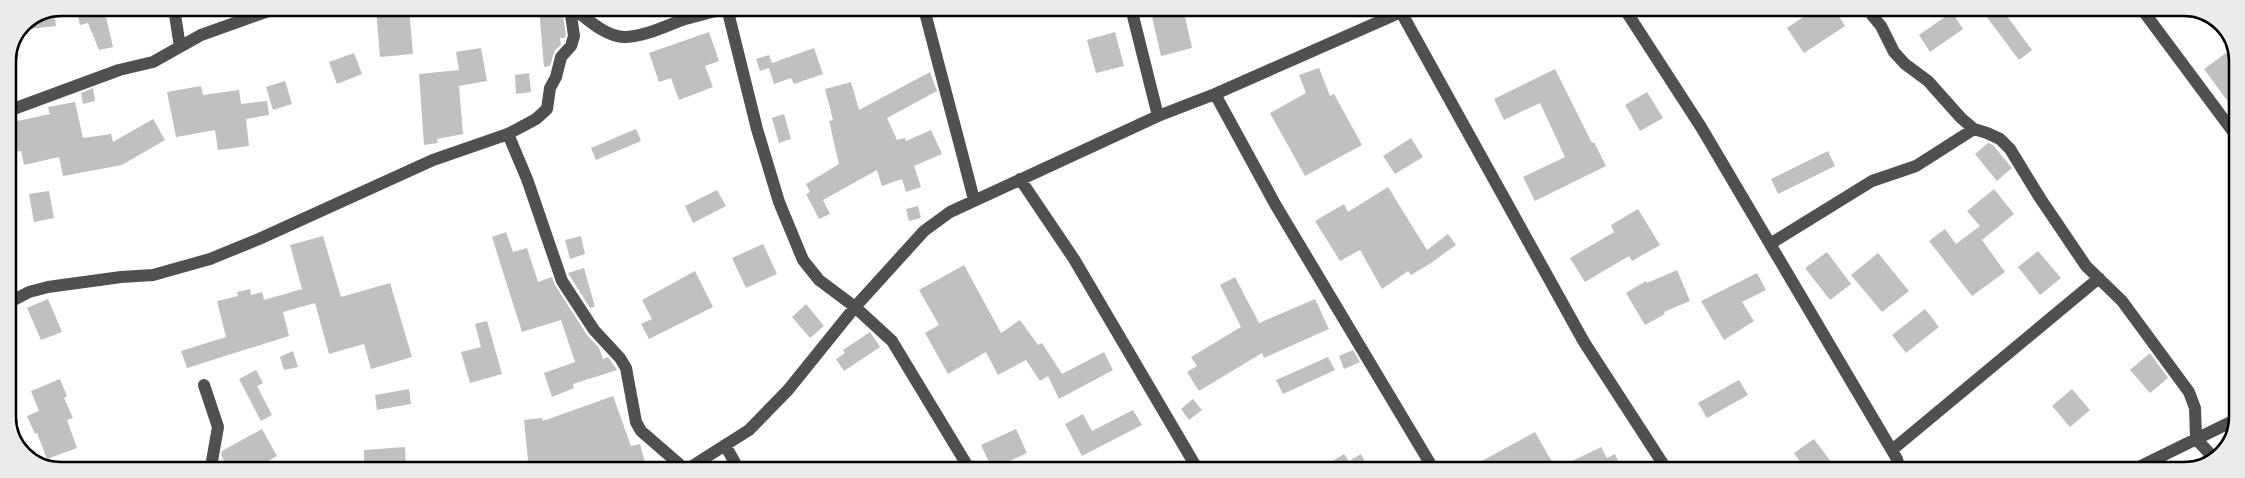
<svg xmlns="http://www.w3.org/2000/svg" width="2245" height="478" font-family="Raleway,sans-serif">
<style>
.building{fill:#c0c0c0}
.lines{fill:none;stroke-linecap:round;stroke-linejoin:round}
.minor{stroke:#505050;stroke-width:12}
.rim{fill:none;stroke:#000;stroke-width:2.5}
</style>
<rect width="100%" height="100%" fill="#fff"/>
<path class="building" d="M76,8h28l9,39 -14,3 -11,-27 -8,2z
M376,8h33l4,46 -33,3z
M539,8h23l4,27 -1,3h-5l1,7 -6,5 -5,16 -6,1z
M1150,8h33l9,40 -31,8z
M1817,8h17l11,18 -41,27 -17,-25z
M1980,8h21l31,42 -13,10z
M54,10l2,16 -36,4 3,-7z
M1952,12l11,17 -33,23 -11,-17z
M709,32l10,29 -14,5 8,21 -34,13 -8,-22 -12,4 -10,-29z
M1115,32l9,34 -28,7 -9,-33z
M2234,47l3,7v60l-33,-45z
M481,48l6,33 -28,5 4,48 -26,5 1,4 -14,2 -5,-71 40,-4 -3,-18z
M814,48l9,26 -29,10 -3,-6 -17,6 -5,-16 -9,3 -4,-12 13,-4 3,8z
M354,53l8,21 -25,10 -8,-22z
M1319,68l11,28 4,-2 28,51 -57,31 -35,-63 36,-20 -7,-18z
M1555,69l37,74 2,-1 12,24 -71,35 -12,-24 42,-20 -25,-54 -36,17 -10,-21z
M930,72l7,19 -50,27 10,22 8,-2 1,3 25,-11 11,24 -28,12 7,21 -15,5 -4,-13 -20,7 -5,-16 -54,30 7,14 -11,5 -13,-25 4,-2 -4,-8 33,-20 -10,-43 4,-1 -8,-31 26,-7 8,28z
M529,73l2,19 -15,2 -1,-19z
M285,81l7,23 -19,6 -7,-23z
M201,86l2,9 36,-5 2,14 26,-3 2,14 -23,4 3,27 -31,4 -3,-20 -39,7 -9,-45z
M93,88l2,13 -12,3 -2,-11z
M1647,92l16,26 -23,13 -15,-26z
M75,102l8,36 28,-4 2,8 40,-23 12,21 -43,25 -59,11 -4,-19 -35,8 -3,-14 -13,2v-30l42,-9 -2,-7z
M784,114l7,25 -12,4 -7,-25z
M636,129l5,12 -45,19 -5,-12z
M1411,138l12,19 -28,17 -12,-18z
M1988,143l5,2 19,23 -15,13 -22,-27z
M1828,151l7,15 -57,28 -7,-15z
M1388,187l39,63 21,-16 8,11 -25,18 -20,12 -3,-4 -26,18 -22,-39 -20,11 -25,-40 29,-17 4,8z
M1994,189l20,25 -32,26 23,32 -33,24 -43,-55 16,-12 11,15 24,-18 -13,-15z
M717,190l9,16 -33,17 -8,-17z
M49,191l5,27 -20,4 -5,-28z
M918,206l3,12 -12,3 -3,-12z
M1638,209l22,36 -28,16 -3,-5 -44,26 -15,-24 44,-26 -3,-7z
M506,232l7,20 14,-4 11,34 14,-5 3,8 32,50 12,13 4,11 5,-2 9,13 -44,14 1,4 -22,9 -8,-24 31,-11 -14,-42 -39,12 -30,-95z
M323,236l18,61 49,-14 22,74 -41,12 -7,-25 -35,10 -14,-51 -32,9 6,24 -102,32 -6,-17 45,-14 -9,-36 21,-5 -1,-4 13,-3 1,6 11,-3 2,8 38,-11 -12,-44z
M581,236l4,18 -15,5 -5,-19z
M763,244l14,30 -31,14 -14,-30z
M2038,251l23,27 -21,17 -22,-28z
M1827,252l24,32 -21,16 -25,-32z
M1878,253l31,38 -27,21 -31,-37z
M964,265l37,68 19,-13 18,25 4,-2 20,31 42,-22 9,18 -54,29 -11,-23 -8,5 -14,-21 -28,15 -12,-23 -38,22 -23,-41 14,-8 -20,-35z
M584,268l11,39 -5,1 -22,-35z
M1677,270l13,31 -26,11 1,2 -20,11 -19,-32 20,-12 1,2z
M695,271l18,36 -64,32 -8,-15 11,-5 -10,-19z
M1757,273l9,17 -24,12 12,19 -30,19 -23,-39z
M1235,277l24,46 56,-24 14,30 -65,29 -2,-5 -63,38 -12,-19 10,-6 -6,-9 50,-30 -21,-42z
M48,299l14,33 -21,8 -14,-32z
M806,304l18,22 -14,12 -18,-21z
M1925,309l14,18 -33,26 -14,-18z
M487,321l15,53 -32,9 -9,-31 20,-5 -6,-23z
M870,332l10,15 -36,24 -8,-12 9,-6 -2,-3z
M1353,350l7,12 -16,7 -5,-13z
M293,351l5,16 -14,3 -4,-13z
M2150,353l18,25 -18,15 -20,-23z
M1328,357l7,13 -52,24 -7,-14z
M256,370l7,13 -6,3 15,29 -11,6 -22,-42z
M60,379l7,17 -3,2 9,20 -6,2 10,28 -30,11 -10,-26 -2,1 -8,-18 12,-5 -8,-20z
M1739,380l9,15 -41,23 -9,-15z
M409,389l2,15 -34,6 -2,-15z
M2072,389l18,21 -20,17 -18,-21z
M613,396l18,50 9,-2 7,26h-16l-2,-8 -21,8h-79l-5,-50 18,-2 1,3z
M1193,399l9,11 -13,10 -8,-11z
M1133,410l9,15 -60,31 -17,-32 18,-10 9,17z
M262,429l15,27 -24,14h-24l-8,-15 1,-4z
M1016,429l11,24 -35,16 -11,-24z
M1535,432l21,37 45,-22 6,11 8,-4 7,16h-157z
M1814,439l23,31h-31l-12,-17z
M405,447l1,23h-37l-1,-7h-4v-13z
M1344,454l5,7 12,-7 9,16h-36l-3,-8z"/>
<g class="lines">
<path class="minor" d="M174,8l6,39
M573,8c14,11 34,30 53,29 21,-1 41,-12 59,-18 14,-4 28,-7 41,-11
M727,8l30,121 22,73 24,58 16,20 36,27 37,34 78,129
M924,8c16,64 34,128 50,192
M1131,8l27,108
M1624,8l77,119 196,332 3,11
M1866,8l15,18 13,26 11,12 23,17 33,37 13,11 13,4 13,6 10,10 30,49 46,68 36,35 67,91 6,16 1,31 19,20
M2141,8l96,129
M1401,12l183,330 83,128
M1215,94l60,110 159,266
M8,111l111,-41 34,-8 48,-27 76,-27
M508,134l19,45 35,102 32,49 26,28 6,10 10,54 5,9 45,39
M1020,179l54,80 124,211
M1770,244l102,-63 44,-15 58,-37
M8,303l21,-11 19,-5 73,-10 32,-2 57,-16 49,-20 174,-79 75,-26 28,-15 11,-10 3,-21 6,-11 5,-20 10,-11 3,-10 -4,-28
M204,385l14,42 -6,34 3,9
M725,445l14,25
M1892,450l207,-172
M686,470l63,-40 39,-40 67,-83 69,-76 26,-19 208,-96 57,-22 195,-86
M2133,470l104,-51"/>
</g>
<path d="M0 0H2245V478H0ZM61 16H2184A45 45 0 0 1 2229 61V417A45 45 0 0 1 2184 462H61A45 45 0 0 1 16 417V61A45 45 0 0 1 61 16Z" fill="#ebebeb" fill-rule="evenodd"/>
<path class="rim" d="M61 16H2184A45 45 0 0 1 2229 61V417A45 45 0 0 1 2184 462H61A45 45 0 0 1 16 417V61A45 45 0 0 1 61 16Z"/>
</svg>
